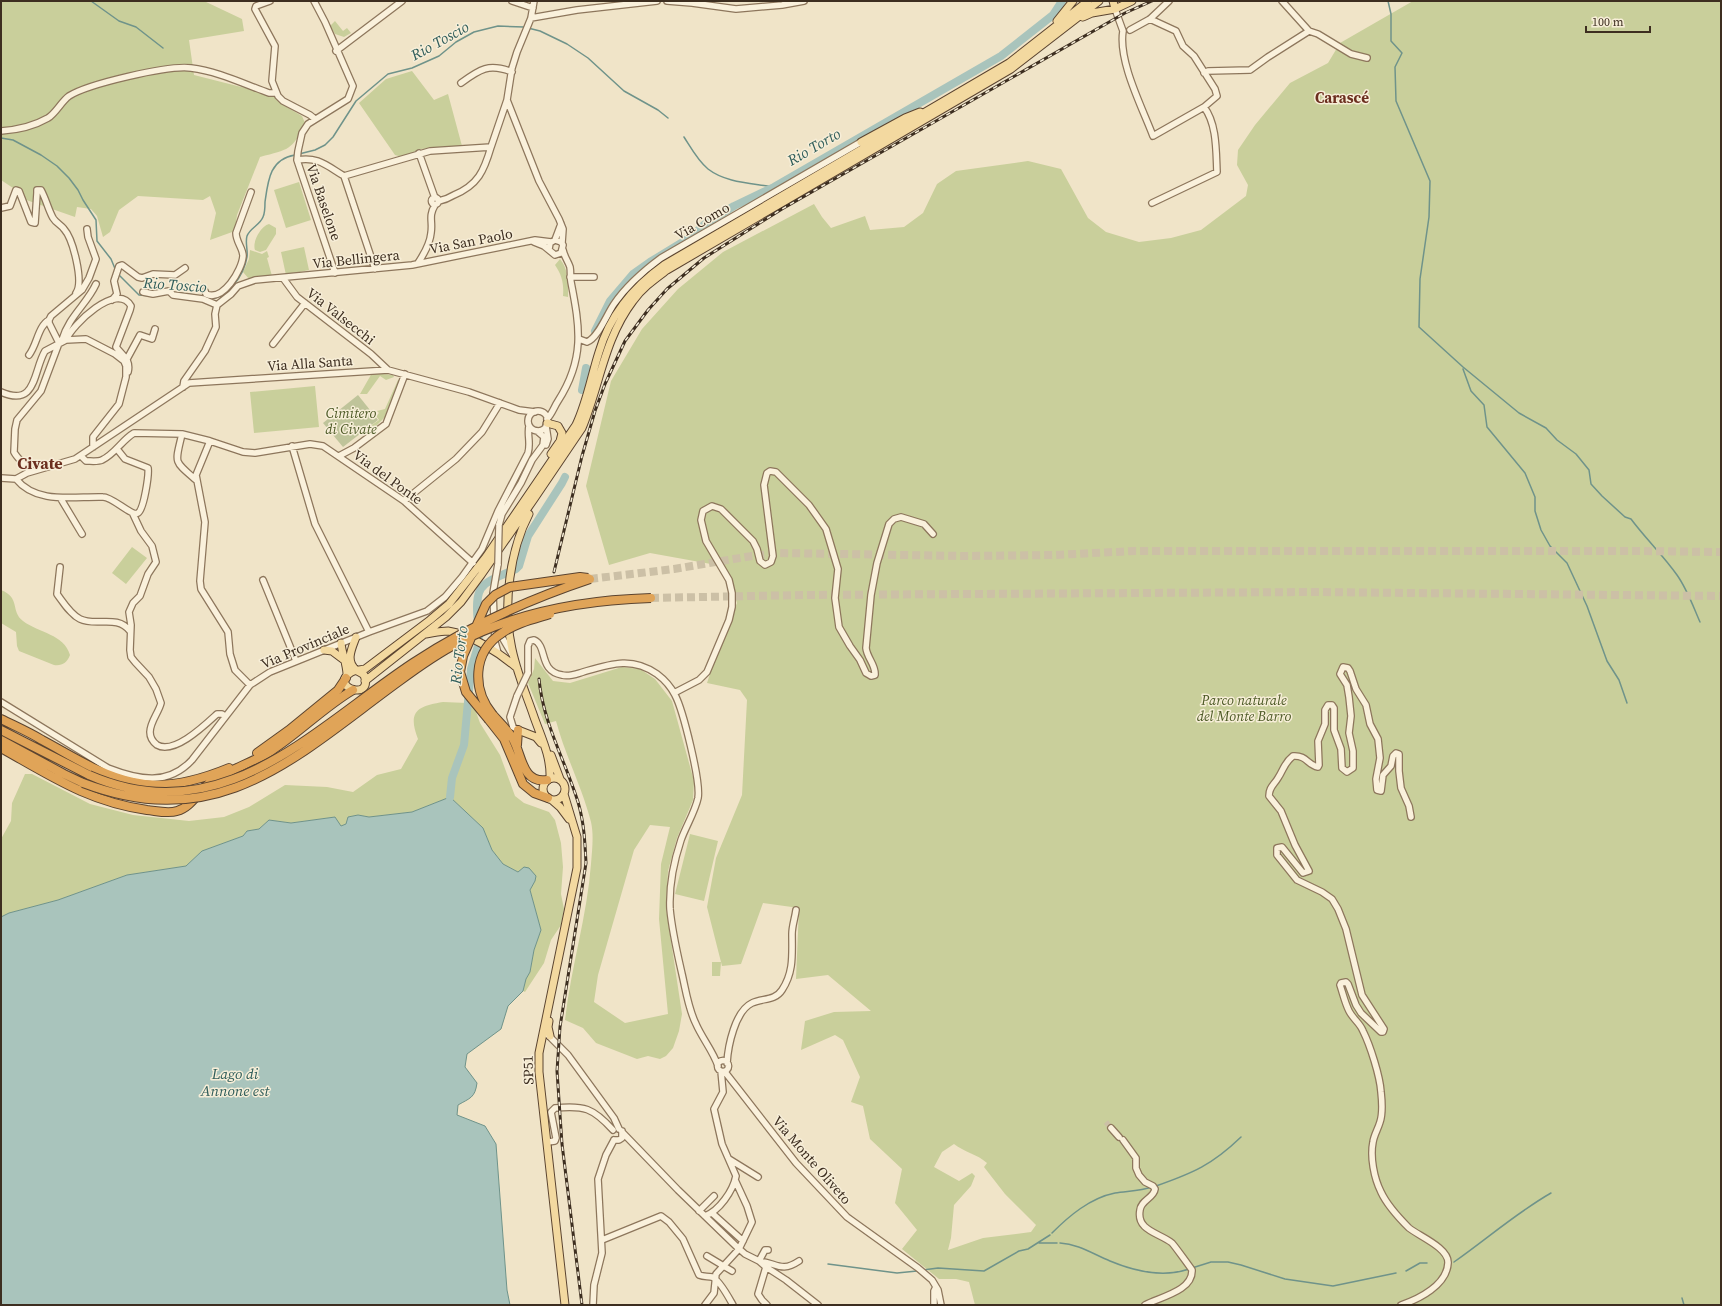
<svg xmlns="http://www.w3.org/2000/svg" width="1722" height="1306" font-family="'Source Serif 4',serif">
<style>
.green{fill:#c9cf9b;fill-rule:evenodd}
.cemetery{fill:#bfc49a}
.water{fill:#a9c4bc;stroke:#6f938a}
.lines{fill:none;stroke-linecap:round;stroke-linejoin:round}
.stream{stroke:#6f938a;stroke-width:1.5}
.river{stroke:#a9c4bc;stroke-width:8}
.minor-tunnel{stroke:#ccc0a6;stroke-width:5.5;stroke-dasharray:5.5 3;stroke-linecap:butt}
.highway-tunnel{stroke:#ccc0a6;stroke-width:8;stroke-dasharray:8 4;stroke-linecap:butt}
.minor-casing{stroke:#8d765c;stroke-width:8}
.major-casing{stroke:#5b4430;stroke-width:9}
.highway-casing{stroke:#5b4430;stroke-width:10}
.minor{stroke:#faf1dc;stroke-width:5.5}
.major{stroke:#f3d9a0;stroke-width:7}
.highway{stroke:#e0a458;stroke-width:8}
.rail-casing{stroke:#3d2e20;stroke-width:3}
.rail{stroke:#f7eed8;stroke-width:1.5;stroke-dasharray:4.5;stroke-linecap:butt}
.minor-bridge-casing{stroke:#8d765c;stroke-width:8;stroke-linecap:butt}
.highway-bridge-casing{stroke:#5b4430;stroke-width:10;stroke-linecap:butt}
.minor-bridge{stroke:#faf1dc;stroke-width:5.5}
.highway-bridge{stroke:#e0a458;stroke-width:8}
.labels{text-anchor:middle;stroke-width:3;stroke-linejoin:round;paint-order:stroke}
.street-label{font-size:14px;fill:#3d2e20;stroke:#f7eed8}
.park-label{font-size:14px;font-style:italic;fill:#4d5a26;stroke:#f7eed8}
.water-label{font-size:15px;font-style:italic;fill:#2f5d5a;stroke:#f7eed8}
.neighbourhood-label{font-size:15px;font-weight:bold;fill:#6b2e1e;stroke:#f7eed8}
.quarter-label{font-size:16px;font-weight:bold;fill:#6b2e1e;stroke:#f7eed8}
</style>
<rect width="100%" height="100%" fill="#f0e4c8"/>
<path class="green" d="M1,1h203l38,18 2,12 -55,9 5,35 79,20 12,11 17,10 3,7c-13,28 -16,26 -45,34l-23,58 -2,16 -25,9 6,-27 -6,-17 -7,4 -65,-4 -19,14 -9,22 -7,5 -6,-21 -6,-7 -14,-2 -2,10 -63,-22 1,-7 -12,-8z
M1413,1h308v1304h-746l-6,-23 -13,-3h-17l-37,-30 15,-19 -22,-27 7,-34 -32,-30 -7,-33 -12,-4 9,-25 -17,-37 -8,-5 -34,15 4,-29 29,-9 37,-1 -43,-36 -32,4 3,-71 -36,-5 -22,61 -19,2 -1,-4 -1,14h-8v-14h9l-14,-55 9,-49 26,-63 5,-95 -7,-10 -33,-7 16,-49 14,-31 -9,-26 -6,-11 -72,-13 -41,12 -23,-79 25,-105 31,-52 36,-40 45,-37 91,-48 8,13 9,11 34,-12 5,14 34,-3 19,-14 14,-29 19,-13 72,-10 33,8 27,49 18,14 33,10 32,-4 30,-8 45,-34 2,-11 -11,-20 1,-15 17,-25 35,-42 38,-20 12,-20zM954,1144c10,8 23,10 33,19l-3,4 21,27 31,31 -5,7 -48,6 -35,12 3,-12 3,-33 17,-19 4,-10 -3,-3 -13,8 -25,-14 8,-15z
M335,21l8,10 4,-3 4,5 -7,4 -9,-3 -5,-8z
M412,71l22,29 14,-6 14,52 -41,3 -19,8 -7,-2 -36,-52 27,-24z
M299,182l12,38 -25,8 -12,-38z
M269,224l7,4v6l-10,16 -6,2 -5,-2c-3,-8 6,-24 14,-26z
M304,247l5,23 -23,5 -5,-23z
M250,250l12,4 5,-3 2,6 -2,1 5,18 -23,3 -6,-7 6,-13z
M560,259c9,11 8,25 8,38l-5,-1c1,-12 -1,-21 -8,-31z
M372,373l21,2 1,2 -8,3 -6,-4 -13,18h-7z
M398,380h2l-14,36 -14,14 -3,-3 10,-7 -3,-4 3,-3 -2,-2 8,-2z
M315,386l4,41 -65,6 -4,-41z
M132,547l15,11 -21,26 -14,-11z
M1,590c20,8 9,21 22,31 16,12 41,13 47,34 -3,8 -8,11 -16,10l-35,-14 -2,-5 -1,-14 -15,-9 1,-24z
M535,658l18,23 17,2 52,-16 18,2 15,10 17,22 22,80 -1,19 -16,38 -9,33 -2,37 16,106 -3,17 -6,17 -7,8 -6,3 -12,-3 -11,3 -41,-16 -13,-15 -18,-8c6,-53 22,-103 26,-156 1,-13 3,-29 0,-42 -9,-35 -26,-67 -35,-101l-11,3 -17,-41 6,-14zM650,825l20,2 -9,37 -2,55 9,95 -43,9 -31,-21 4,-27 36,-125z
M443,702l24,1 8,6 5,14 20,32 15,41 9,7 25,9 6,8 6,23 2,24 -2,27 3,15 -3,16 -10,15 -7,23 -19,29 -2,-1 3,-12 4,-7 4,-22 7,-20 -11,-40 5,-9 -11,-14 -6,5 -15,-8 -11,-14 -9,-22 -33,-31 -38,15 -43,5 -11,-2 -10,2 -2,7 -5,2 -6,-9 -44,6 -22,-3 -10,9 -12,2 -4,5 -41,15 -16,15 -59,9 -69,25 -49,13 -8,4v-78l10,-18 1,-18 13,-29h7l58,30 43,11 56,6 35,-4 25,-10 36,-22 42,2 26,5 24,-17 24,-6 17,-30c-11,-28 0,-33 25,-37z
M690,834l28,7 -14,60 -29,-7z"/>
<path class="cemetery" d="M358,395l20,25 -35,27 -20,-24z"/>
<path class="water" d="M450,797l33,31 9,22 11,14 15,8 6,-5 5,1 7,8 -1,5 -5,9 11,40 -7,20 -4,22 -4,7 -3,12 -15,15 -7,23 -34,25 -2,13 12,16c-2,15 -7,15 -19,22l-1,10 28,11 11,18 11,146 3,15h-509v-388l8,-4 49,-13 69,-25 59,-9 16,-15 41,-15 4,-5 12,-2 10,-9 22,3 44,-6 6,9 5,-2 2,-7 10,-2 11,2 43,-5z"/>
<g class="lines">
<path class="stream" d="M91,1l28,20 17,6 27,21
M1388,1l3,13v27l11,12 -7,14 1,34 34,80 -1,36 -9,62 -1,48 44,40 56,46 27,15 11,12 19,14 13,16 2,14 11,12 23,21 6,2c14,19 32,36 46,56 10,14 16,31 23,47
M684,137c7,11 14,24 24,32 18,14 44,14 66,18
M1,138l12,2 28,15 16,11 12,12 9,12 5,10 13,20 1,21 14,18 5,12
M299,154l16,-4 10,-5 8,-8 23,-36 32,-27 24,-6 27,-12 17,-14 18,-10 24,-6 26,1 16,4 27,13 21,14 36,33 34,19 10,8
M118,274l21,21 15,1
M179,293l16,2
M208,299c20,0 36,-24 39,-42 1,-7 -2,-15 0,-21 3,-8 13,-11 16,-19 2,-4 2,-10 2,-15 3,-22 5,-43 30,-47
M1463,369l8,22 13,14 3,22 38,46 10,24v14l6,19 9,16 17,17 20,43 20,55 12,19 8,23
M1156,1186c37,-13 56,-21 85,-49
M1052,1233c17,-17 38,-35 63,-40 12,-2 25,-2 37,-6
M1039,1243h18
M1060,1243c18,1 33,11 50,18 24,10 53,17 79,8
M1454,1262c33,-23 62,-49 97,-69
M828,1264l69,9 20,-2
M1192,1268l19,-6h17l13,3 44,14 48,7 63,-13
M923,1270l15,-2 46,3 35,-20 9,-2 22,-14
M1406,1271l14,-8h7
M1682,1298l2,7"/>
<path class="river" d="M595,331l15,-30 23,-27 17,-12 41,-25 14,-13 29,-18 40,-19 227,-131 52,-41 9,-14
M582,390l4,-22
M478,624c-4,-41 3,-40 38,-55l3,-3 9,-30 34,-53 3,-6
M450,797l2,-19 12,-33 7,-76 7,-23 1,-11"/>
<path class="minor-tunnel" d="M1106,1122l5,6"/>
<path class="highway-tunnel" d="M590,579l84,-10 78,-13 28,-3 185,3 89,-1 80,-4h506l81,1
M651,598l151,-3 509,-3 410,4"/>
<g class="minor-casing">
<path id="minor" d="M270,1l-14,5 -1,3 20,37 -3,35 6,15 5,5 27,14 5,4
M314,1l11,21 28,64 -5,13 -40,25 -6,9 -4,18 -1,9 38,113
M512,1l21,7
M534,1l-3,17 -14,34 -5,16 -5,32 32,81 20,38 4,10 -1,14
M667,1l25,2 44,6 46,-4 22,-4
M1282,1l27,30 9,3 33,20 16,4
M1115,9l8,22
M531,18l46,-8 80,-9
M1150,19l26,12 7,15 11,10 21,33 2,7 -13,11
M1130,30l20,-11 19,-18
M1123,31c-5,30 19,76 30,105l51,-29c13,17 12,44 13,65l-65,31
M336,51l66,-50
M1204,73l4,-2 42,-1 18,-13 41,-26
M461,83c19,-14 28,-20 51,-11
M1,131c15,-1 33,-5 47,-13 8,-5 13,-16 21,-22 19,-12 99,-31 122,-28 26,3 53,16 78,25h7
M419,153l16,45
M297,160c21,-4 30,6 47,16l86,-25 61,-4 16,-47
M344,176l31,93
M431.5 201a3.5 3.5 0 1 1 7 0a3.5 3.5 0 1 1-7 0Z
M439,201c5,-1 10,-3 15,-6 24,-10 30,-24 37,-48
M1,208l9,-2 6,-16 3,1 12,31 4,1 2,-30v-3h4c5,9 7,19 12,28 3,5 8,7 11,11 9,10 20,53 12,64
M555,240l6,-16
M534,242l10,4 11,9 6,-2 2,-8 -2,-3 -6,-2 -5,3 -1,6
M418,263c6,-9 12,-19 13,-30 2,-12 -3,-16 4,-28
M570,277h24
M283,278l14,19 74,57 17,16
M205,291l1,3c17,8 36,-24 37,-38 0,-8 -7,-14 -7,-23l15,-41
M143,292l10,2 16,-3 4,4 30,4 14,6
M112,300l5,-6 -3,-13 5,-15 3,-1 16,12 4,1 11,-4 22,1 10,-7
M217,305l14,-11 7,-8 17,-6 157,-15 123,-25 16,2
M579,339l8,3c11,-4 20,-28 27,-38 13,-19 28,-32 47,-46l200,-116
M62,340c7,-24 25,-36 34,-56
M66,340c6,-15 51,-59 65,-34l-1,4 -14,37c7,9 15,13 12,25
M273,344l32,-41
M29,355c8,-10 9,-29 20,-35
M127,359l13,-24 12,4 3,-10
M183,387l1,-6 21,-30 11,-24 -1,-13 2,-9
M1,392c36,16 32,-21 44,-41l21,-11 20,-1 29,15 9,7 2,5v11l-7,27 -26,33v10
M528 421a10 10 0 1 1 20 0a10 10 0 1 1-20 0Z
M547,419c5,-5 7,-12 11,-18 27,-42 22,-73 13,-119 -1,-5 0,-10 -1,-15 -2,-6 -6,-11 -7,-17
M182,434c-7,30 -9,26 14,46
M210,441l-14,34 9,47 -5,59 1,8 27,43 2,22 5,16 15,15
M546,445l2,-6 -2,-13
M292,446l23,78 54,108
M81,456l5,5c5,0 12,1 16,-1 13,-6 20,-20 32,-27l48,1 28,7 33,11 12,1 55,-9 13,2 81,55 69,62
M339,456l15,-8 32,-24 19,-50
M30,472c-4,-8 -12,-12 -16,-20l1,-23 2,-9 24,-29 18,-48 -10,-20v-3l2,-4 31,-26 7,-12 7,-19 -8,-22 -1,-8
M1,478l15,1 11,-6 48,-14 114,-76 199,-13 81,22 50,18 16,2
M16,479c21,26 59,17 87,18 10,0 29,20 35,16 6,-4 11,-38 10,-45l-23,-9 -8,-10
M61,499l21,35
M404,501l52,-42 26,-27 18,-29
M133,514l8,17 11,15 4,16 -8,12 -8,22 -7,7 -4,9 2,13 -1,25 1,7 4,5 14,15 7,12 5,14c-2,9 -11,19 -11,29 0,5 3,10 7,13 17,10 48,-20 60,-31h5l3,2
M499,525l3,-11 19,-31 11,-23 11,-15 1,-8 -7,-6
M60,567l-3,27c6,8 13,20 23,25 16,8 37,-5 50,12
M263,580l33,81
M499,632l14,24
M498,653l-3,-11 -2,-49 5,-29
M528,673v-27l2,-5 4,-1c14,6 4,31 28,35 7,2 14,-1 21,-3 27,-8 49,-16 74,2 8,6 14,13 18,21 8,15 26,87 23,103 -3,14 -12,28 -17,42 -7,21 -12,47 -11,69 2,22 7,43 12,65 4,17 6,34 14,50 6,14 17,27 22,42
M674,693l25,-13 8,-8 22,-52 3,-13v-14l-3,-13 -23,-39 -5,-21 2,-9 9,-5 9,3 32,32 4,8 3,12 5,4 6,-3 2,-6 -9,-71 3,-12 3,-2 6,1 33,33 17,24 12,40 -3,29 4,29 11,19 10,14 6,13 5,3 4,-1c1,-10 -8,-17 -9,-27l5,-53 6,-32 12,-39 5,-5 7,-2 23,7 9,10
M517,696l-7,21 3,10 5,3
M1,702l107,66c31,12 60,18 84,-8l58,-75 20,-13 99,-40 58,-21 18,-14 17,-20 20,-28 16,-38 30,-58c3,-10 -1,-18 1,-27
M547,1034l21,21 46,63 5,11
M717.5 1066a5.5 5.5 0 1 1 11 0a5.5 5.5 0 1 1-11 0Z
M727,1063c1,-17 8,-52 25,-60 10,-5 23,-2 30,-13 12,-18 10,-36 10,-56 0,-8 3,-16 4,-24
M725,1072l71,91 51,54 71,51 14,12 6,10 3,15
M1111,1128l8,9
M622,1132l56,58 59,57 8,7 14,7 7,6 20,13 32,25
M614,1140h5l3,-2v-7
M1123,1140l13,18v10l3,7 6,7 8,4 2,3c-1,9 -14,11 -15,21 -4,21 20,23 32,33 2,2 18,24 20,27 1,21 -32,27 -47,35
M548,1142l7,-1 1,-3 -5,-26 4,-4c29,-3 38,0 58,22
M729,1159l29,18
M699,1211l15,-15
M712,1213l31,28
M705,1216c14,-5 28,-25 31,-40l-14,-32 -8,-35 9,-17 -2,-21
M602,1240l59,-24 8,6 14,17 16,36c5,2 8,1 13,2 7,2 17,21 21,28
M768,1250h-3l-6,11c18,2 22,12 40,0
M707,1256l25,15
M766,1267l-8,27 4,6 5,5
M593,1305l1,-20 8,-32 -4,-74 8,-24 8,-15
M705,1305l9,-12 2,-19 23,-25 13,-27 -5,-16 -12,-26
M934,1305v-14l2,-4
M1401,1305c18,-6 46,-20 47,-42 1,-15 -29,-27 -39,-35 -10,-10 -22,-23 -28,-36 -7,-14 -11,-35 -8,-50 1,-7 5,-13 7,-20 3,-9 2,-21 1,-30 -1,-16 -11,-47 -18,-61 -3,-8 -10,-12 -14,-20 -4,-8 -6,-17 -9,-26l1,-2 5,-1 2,2 8,21 5,8 20,19h2l1,-3 -22,-34 -16,-66 -8,-20 -6,-10 -10,-7 -25,-12 -20,-25v-7l5,-1 21,26 6,-2 -14,-26 -14,-34 -12,-15c0,-9 5,-11 9,-18 6,-9 6,-15 15,-22 14,-1 14,9 25,11l1,-2 -1,-24 7,-17v-14l3,-5h4l2,3v22l7,19 1,19 5,4 6,-4v-17l-4,-18 2,-17 -2,-19 -2,-12 -7,-11 3,-7 5,1 2,3 6,18 10,16 4,19 8,15 2,19 -4,21 1,11 4,1 2,-16 8,-9 2,-10 3,-3 3,1v17l2,17 8,18 2,11"/>
</g>
<g class="major-casing">
<path id="major" d="M1113,1l2,8
M1083,17l9,-4 23,-4 17,-8
M1057,21l16,-20
M861,142l44,-24 15,-6
M547,423l11,3 4,7 -2,8 -9,13
M529,514c-19,36 -26,91 -18,130 4,24 14,47 22,70 7,21 18,41 17,64
M426,634c7,-1 14,-3 22,-3 22,3 52,22 69,37
M356,637c-4,11 -11,24 0,33 3,2 5,3 8,5 10,27 -35,12 -14,-2 3,-3 11,-3 15,-4l65,-49 19,-16 37,-47 90,-132c11,-23 15,-48 23,-73 11,-37 34,-65 65,-87l345,-202 79,-62
M341,643c1,11 6,21 6,32
M324,650l8,1 12,9
M365,681l81,-64 15,-15 20,-27 53,-76 48,-71c18,-43 22,-89 51,-127 9,-13 22,-22 34,-31l344,-201 88,-68
M518,730l18,7 5,6
M551,755l9,24
M543 789a11 11 0 1 1 22 0a11 11 0 1 1-22 0Z
M564,794l13,43v31l-38,185v19l26,233
M552,800l8,7 9,12
M549,1021l-1,6 2,9"/>
</g>
<g class="highway-casing">
<path id="highway" d="M493,715c7,8 15,15 20,24 9,16 9,45 34,41
M1,719c14,7 28,13 41,21 30,16 58,35 91,42 32,8 67,-2 96,-14
M489,720l15,19 19,45 11,9 14,5
M1,730l88,45
M1,740l63,34 19,9
M517,745l1,-15
M1,748c50,28 88,54 146,62 10,1 21,4 30,1 15,-4 22,-21 34,-29 19,-13 41,-19 60,-31 28,-18 53,-44 82,-61
M257,753l32,-23 49,-40 8,-12"/>
</g>
<use href="#minor" class="minor"/>
<use href="#major" class="major"/>
<use href="#highway" class="highway"/>
<g class="rail-casing">
<path id="rail" d="M554,572l28,-116 13,-45 10,-27 20,-43 23,-31 19,-21 37,-31 78,-49 343,-196 27,-12
M539,679c4,44 26,81 39,123 6,20 7,40 8,61l-26,164 -3,44 5,73 20,161"/>
</g>
<use href="#rail" class="rail"/>
<g class="minor-bridge-casing">
<path id="minor-bridge" d="M498,564l1,-39
M517,696l11,-23"/>
</g>
<g class="highway-bridge-casing">
<path id="highway-bridge" d="M493,715c-21,-25 -21,-63 9,-82 14,-10 32,-14 48,-19
M489,720l-23,-28 -6,-20 3,-16 23,-52 9,-9 15,-8 70,-10 8,1
M89,775c133,58 223,-45 324,-112 56,-37 114,-63 177,-84
M83,783c137,52 212,-26 315,-101 19,-14 38,-28 60,-39 60,-32 126,-43 193,-45"/>
</g>
<use href="#minor-bridge" class="minor-bridge"/>
<use href="#highway-bridge" class="highway-bridge"/>
</g>
<g class="labels">
<g class="street-label">
<text transform="translate(324 202) rotate(71)" y="5">Via Baselone</text>
<text transform="translate(702 221) rotate(-30)" y="5">Via Como</text>
<text transform="translate(471 241) rotate(-11)" y="5">Via San Paolo</text>
<text transform="translate(356 259) rotate(-6)" y="5">Via Bellingera</text>
<text transform="translate(341 316) rotate(38)" y="5">Via Valsecchi</text>
<text transform="translate(310 363) rotate(-4)" y="5">Via Alla Santa</text>
<text transform="translate(388 477) rotate(36)" y="5">Via del Ponte</text>
<text transform="translate(305 646) rotate(-23)" y="5">Via Provinciale</text>
<text transform="translate(528 1070) rotate(-92)" y="5">SP51</text>
<text transform="translate(812 1160) rotate(49)" y="5">Via Monte Oliveto</text>
</g>
<g class="park-label">
<text x="351" y="418">Cimitero<tspan x="351" dy="16">di Civate</tspan></text>
<text x="1244" y="705">Parco naturale<tspan x="1244" dy="16">del Monte Barro</tspan></text>
</g>
<g class="water-label">
<text transform="translate(440 41) rotate(-29)" y="5">Rio Toscio</text>
<text transform="translate(814 147) rotate(-30)" y="5">Rio Torto</text>
<text transform="translate(175 285) rotate(4)" y="5">Rio Toscio</text>
<text transform="translate(459 655) rotate(-83)" y="5">Rio Torto</text>
<text x="235" y="1079">Lago di<tspan x="235" dy="17">Annone est</tspan></text>
</g>
<g class="neighbourhood-label">
<text x="1342" y="103">Carascé</text>
</g>
<g class="quarter-label">
<text x="40" y="469">Civate</text>
</g>
</g>
<rect width="1722" height="1306" fill="none" stroke="#3d2e20" stroke-width="4"/>
<path d="M1586 26v6h64v-6" fill="none" stroke="#3d2e20" stroke-width="2"/>
<text x="1592" y="26" font-size="12" fill="#3d2e20" stroke="#f7eed8" stroke-width="3" paint-order="stroke">100 m</text>
</svg>
